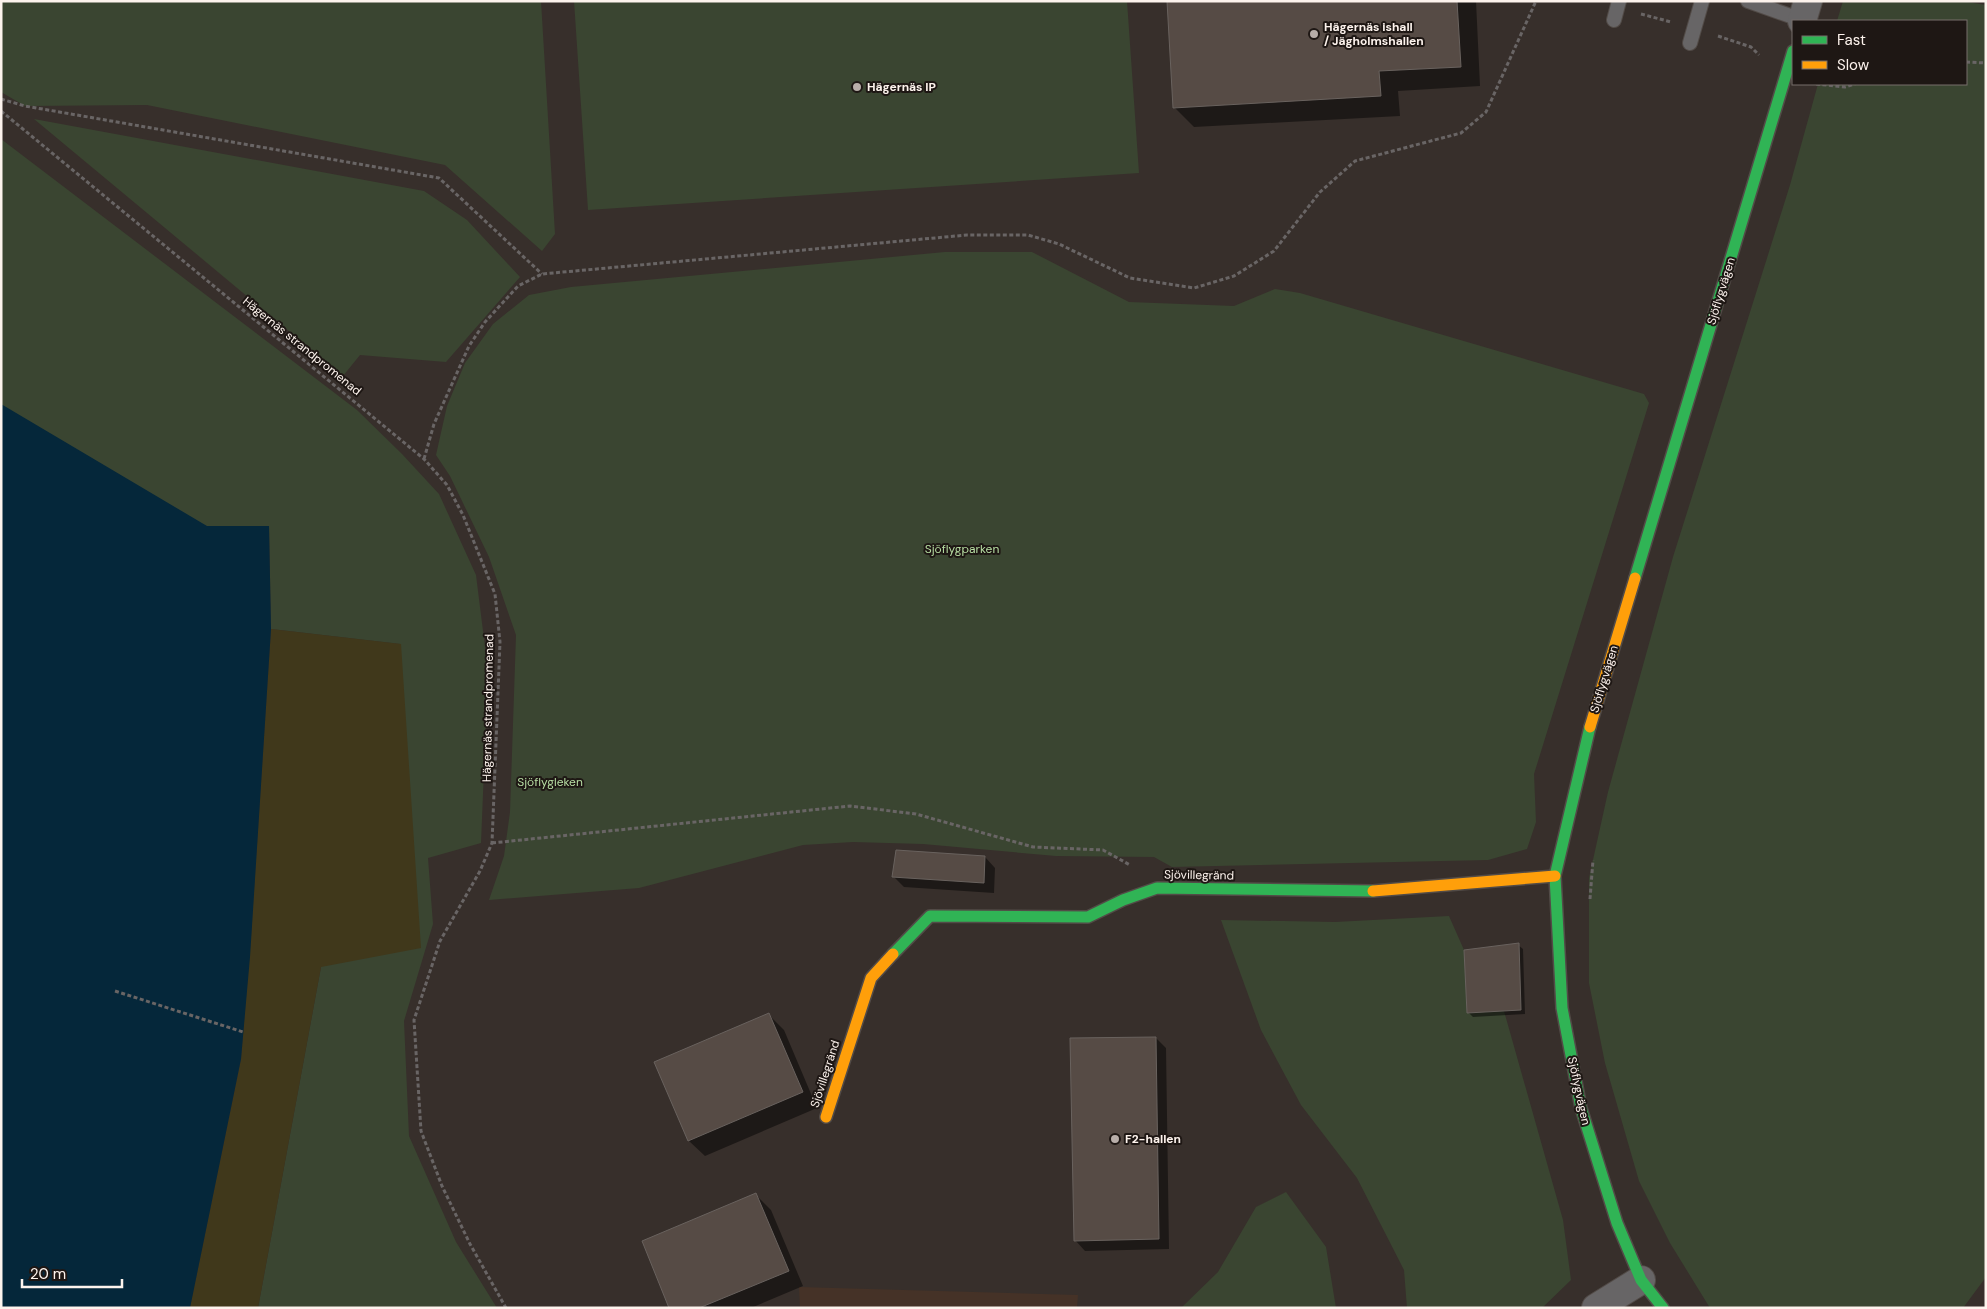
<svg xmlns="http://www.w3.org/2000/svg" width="1987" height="1309" font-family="'DM Sans',sans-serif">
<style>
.built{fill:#453227}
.green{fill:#3a4531}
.sand{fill:#40381b}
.water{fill:#05273a}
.shadow{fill:#0007}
.building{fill:#564b45;stroke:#69625e}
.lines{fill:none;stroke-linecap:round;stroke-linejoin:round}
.lane-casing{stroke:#524b47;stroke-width:16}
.street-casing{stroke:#524b47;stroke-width:30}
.fast-casing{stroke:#524b47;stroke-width:14}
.slow-casing{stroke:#524b47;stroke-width:14}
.path{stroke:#696565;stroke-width:3;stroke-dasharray:4 2.5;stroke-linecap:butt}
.lane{stroke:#676566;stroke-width:14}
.street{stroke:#676566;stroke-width:28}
.fast{stroke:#30b455;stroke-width:11}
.slow{stroke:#ff9f0a;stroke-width:11}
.poi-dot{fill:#b8aea9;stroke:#1e1714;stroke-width:2}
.labels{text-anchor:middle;stroke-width:4;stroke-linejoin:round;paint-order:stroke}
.poi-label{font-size:12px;font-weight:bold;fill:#fdf3ed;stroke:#1e1714;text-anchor:start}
.street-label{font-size:12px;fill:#fdf3ed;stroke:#1e1714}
.park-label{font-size:12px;fill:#b8dfa4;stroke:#1e1714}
</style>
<rect width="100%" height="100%" fill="#372f2b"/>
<path class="built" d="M799,1287l279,8 -1,13h-277z"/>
<path class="green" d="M1,1h540l14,233 -13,17 -97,-86 -298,-60 -122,1 -24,-14z
M574,1h553l12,172 -551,37z
M1843,1h118l25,4v1272l-23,31h-253l-40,-65 -31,-62 -34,-118 -16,-80v-105l19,-86 65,-235 117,-372 28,-101h148v-63h-129z
M34,119l390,72 43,29 53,57 -74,85 -86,-7 -17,21z
M1,139l356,271 45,44 37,40 37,81 12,96 -7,172 -53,15 5,66 -29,97 5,115 47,106 41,66h-239l63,-341 79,-323 -129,-15 -2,-103h-62l-206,-34z
M945,252h87l97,50 105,4 41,-17 25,4 344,101 5,9 -115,371 2,48 -9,27 -39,11 -316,7 -18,-10 -98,-1 -133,-12 -70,-2 -50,3 -164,43 -150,12 15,-44 6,-44 6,-177 -27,-78 -39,-81 -14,-21 11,-49 18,-43 28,-39 36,-29 42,-8z
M1449,916l15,34 3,62 37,-1 59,209 8,60 -29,28h-135l-3,-38 -47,-92 -56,-73 -40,-75 -40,-110 114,2z
M1286,1192l40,55 10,61h-155l37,-36 38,-65z"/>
<path class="sand" d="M271,629l130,15 20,304 -100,19 -63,341h-63l-5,-1 51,-248 10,-123z"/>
<path class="water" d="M1,404l206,122h62l2,103 -21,328 -9,102 -51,249h-189z"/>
<path class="shadow" d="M1168,1h308l4,85 -82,5 2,25 -206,11 -20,-20z
M985,857l10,11 -1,25 -90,-6 -10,-10z
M1518,945l5,4 2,65 -52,3 -5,-5z
M769,1015l15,15 33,78 -112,48 -16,-15 -33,-78z
M1156,1038l10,10 3,201 -84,2 -10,-11z
M756,1195l15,15 32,76 -52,22h-81z"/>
<path class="building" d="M1167,1h290l4,66 -82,4 2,25 -208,12z
M896,850l89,6 -1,27 -92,-6z
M1519,943l2,67 -54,3 -3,-63z
M769,1013l34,79 -115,49 -34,-79z
M1156,1037l3,202 -85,2 -4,-203z
M756,1193l33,78 -90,37h-30l-27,-67z"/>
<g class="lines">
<g class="lane-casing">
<path id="lane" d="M1748,1l54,19
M1614,20l5,-19
M1690,43l12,-42"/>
</g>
<g class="street-casing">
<path id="street" d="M1802,21l6,-20
M1596,1308l45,-28"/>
</g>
<g class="fast-casing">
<path id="fast" d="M1635,578l158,-527
M1590,727l-35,149 7,132 19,100 36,115 24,57 22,28
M893,954l37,-38 158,1 35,-17 34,-12 216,3"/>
</g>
<g class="slow-casing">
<path id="slow" d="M1590,727l45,-149
M1373,891l182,-15
M826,1117l45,-139 22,-24"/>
</g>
<path class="path" d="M1641,14l30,8
M1718,36l33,11 8,8
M1966,62l20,1
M1816,84l29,3 10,-3
M1,99l24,7 414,72 103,96
M1,111l423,348 23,26 16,30 32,79 5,48 -8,201 -12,28 -40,70 -26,79 7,111 21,55 28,58 36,64
M424,459l10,-35 35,-78 16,-24 33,-36 24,-12 425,-39h61l31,9 71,34 64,10 40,-12 40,-25 46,-59 35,-31 106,-28 25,-21 50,-111
M492,843l358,-37 66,8 117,33 70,3 27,15
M1590,899l3,-39
M115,991l128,41"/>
<use href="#lane" class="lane"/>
<use href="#street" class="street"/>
<use href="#fast" class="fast"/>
<use href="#slow" class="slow"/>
</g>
<g class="poi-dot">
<circle cx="1314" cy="34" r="5"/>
<circle cx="857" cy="87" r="5"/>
<circle cx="1115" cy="1139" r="5"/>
</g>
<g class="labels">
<g class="poi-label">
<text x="1324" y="31">Hägernäs ishall<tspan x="1324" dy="14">/ Jägholmshallen</tspan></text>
<text x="867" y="91">Hägernäs IP</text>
<text x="1125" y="1143">F2-hallen</text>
</g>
<g class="street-label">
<text transform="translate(1721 291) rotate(-73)" y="4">Sjöflygvägen</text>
<text transform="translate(302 346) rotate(39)" y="4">Hägernäs strandpromenad</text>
<text transform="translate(1604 679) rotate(-73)" y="4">Sjöflygvägen</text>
<text transform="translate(488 708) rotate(-89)" y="4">Hägernäs strandpromenad</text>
<text transform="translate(1199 875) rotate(1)" y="4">Sjövillegränd</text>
<text transform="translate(825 1074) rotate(-72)" y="4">Sjövillegränd</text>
<text transform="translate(1579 1091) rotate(78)" y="4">Sjöflygvägen</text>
</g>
<g class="park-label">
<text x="962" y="553">Sjöflygparken</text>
<text x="550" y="786">Sjöflygleken</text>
</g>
</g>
<rect width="1987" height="1309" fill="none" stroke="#fdf3ed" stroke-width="5"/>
<rect x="1792" y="20" width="175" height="65" fill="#1e1714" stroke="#776f6b"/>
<rect x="1802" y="36" width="25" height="8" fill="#30b455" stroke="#776f6b"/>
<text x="1837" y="45" font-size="15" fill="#fdf3ed">Fast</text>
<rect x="1802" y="61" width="25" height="8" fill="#ff9f0a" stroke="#776f6b"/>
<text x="1837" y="70" font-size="15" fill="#fdf3ed">Slow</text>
<path d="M22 1279v8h100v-8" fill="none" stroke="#fdf3ed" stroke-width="2.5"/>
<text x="30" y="1279" font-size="15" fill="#fdf3ed" stroke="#1e1714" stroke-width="4" paint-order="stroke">20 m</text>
</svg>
